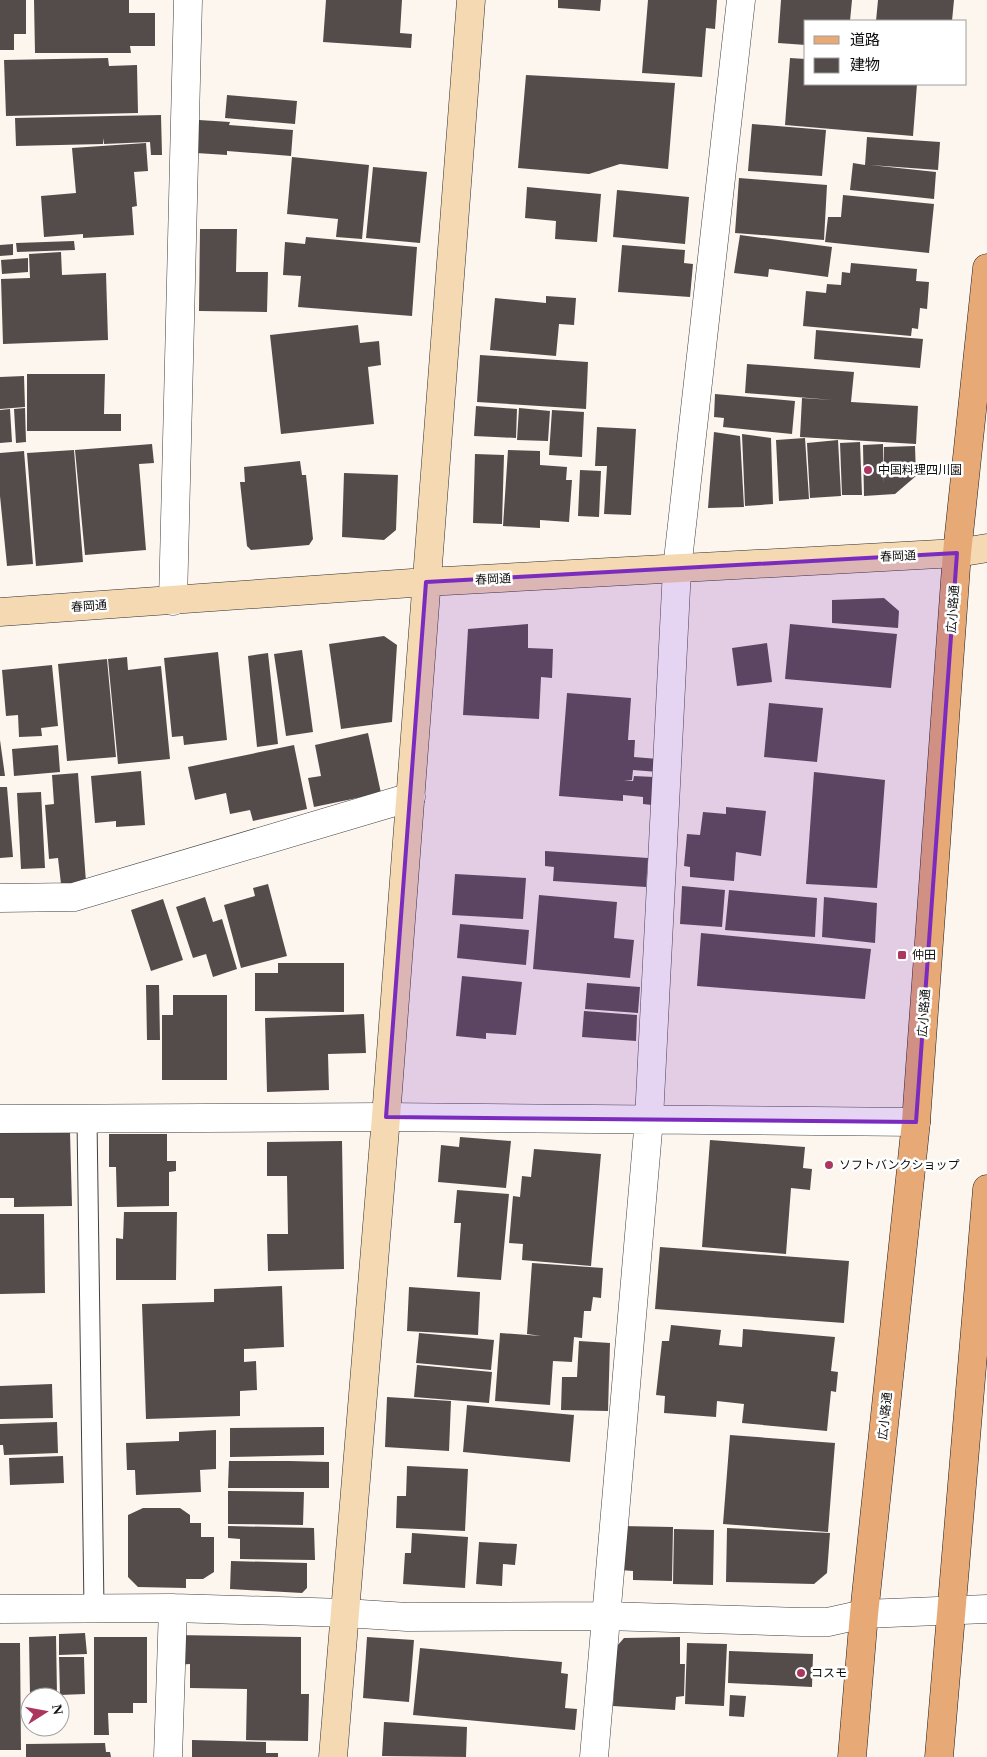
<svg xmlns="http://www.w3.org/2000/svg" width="987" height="1757" font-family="'Times New Roman','Noto Sans JP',serif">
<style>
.building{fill:#544c4b}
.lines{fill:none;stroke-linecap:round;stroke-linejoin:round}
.lane-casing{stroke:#404040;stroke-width:21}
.street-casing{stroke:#404040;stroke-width:29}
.secondary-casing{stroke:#2f2f2f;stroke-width:29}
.primary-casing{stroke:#1e1e1e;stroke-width:29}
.lane{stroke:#fff;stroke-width:19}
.street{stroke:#fff;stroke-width:28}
.secondary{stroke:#f4d9b3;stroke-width:28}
.primary{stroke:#e7a976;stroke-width:28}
.marked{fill:#7b2cbf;fill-opacity:0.2;stroke:#7b2cbf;stroke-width:4;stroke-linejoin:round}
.poi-dot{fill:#ab3760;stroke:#fff;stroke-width:2}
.labels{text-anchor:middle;stroke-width:5;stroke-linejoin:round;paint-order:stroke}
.poi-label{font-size:12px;fill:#0d0d0d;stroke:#fff;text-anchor:start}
.street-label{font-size:12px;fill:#0d0d0d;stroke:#fff}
</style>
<rect width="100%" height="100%" fill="#fdf6ef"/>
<path class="building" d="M0,0h26v34h-12v16h-14z
M34,0h95v13h26v33h-25l1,7h-96z
M326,0h76l-2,33 12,1 -1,14 -88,-6z
M558,0h43l-1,11 -42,-3z
M648,0h69l-2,29 -9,-1 -4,49 -60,-4z
M781,0h71l-2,21h-44v24l-28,-2z
M878,0h76l-2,21h-76z
M108,58l1,8 28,-1 1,48 -132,3 -2,-56z
M790,58l16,1v25h111l-4,52 -128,-11z
M526,75l149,8 -7,86 -48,-5 -31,10 -71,-6z
M227,95l70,6 -2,23 -70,-6z
M161,115l1,40h-11l-1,-13 -46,2v-6l-1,6 -87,2 -1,-28z
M199,120l31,2 -1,3 64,5 -2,26 -64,-5v4l-31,-2z
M752,124l74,6 -4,46 -74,-5z
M867,137l73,5 -2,28 -68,-5 66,7 -2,27 -84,-9 3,-27 12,2z
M146,143l2,28 -14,1 3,34 -5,1 2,28 -51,3v-4l-39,3 -3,-41 35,-3 -4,-45z
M292,157l77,8 -7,74 -26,-2 2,-18 -51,-5z
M373,167l54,5 -7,71 -54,-5z
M739,178l88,7 -3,55 -89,-7z
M527,187l74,7 -4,48 -42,-3 1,-18 -31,-3z
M617,190l72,7 -4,47 -72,-7z
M843,195l91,9 -5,49 -104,-11 3,-25h13z
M200,229h37l-1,43h32l-1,40 -68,-1z
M740,235l92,12 -4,30 -59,-8 -1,8 -34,-4z
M306,237l111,10 -5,69 -114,-9 3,-31 -18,-1 2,-33 20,2z
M74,241l1,9 -58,2 -1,-9z
M13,244v11l-13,1v-11z
M622,245l63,5 -1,13 9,1 -3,33 -72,-5z
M61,252l1,23 44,-2 2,67 -105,4 -2,-65 29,-1 -1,-24z
M28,258v14l-26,2 -1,-14z
M851,263l66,6 -1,12 13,1 -2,27 -7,-1 -2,21 -6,-1 -1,8 -108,-10 3,-35 20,2 1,-9 14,1 1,-13 8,1z
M546,296l30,2 -2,27 -15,-1 -3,32 -66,-6 5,-52 51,5z
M358,325l2,18 19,-2 2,24 -13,2 6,57 -93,10 -11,-99z
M816,330l107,9 -3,29 -106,-9z
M480,355l108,7 -2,47 -109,-7z
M747,364l107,8 -3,30 67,4 -2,38 -116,-7 2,-39 31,2 -88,-7z
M27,374h78l-1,40h17v17h-94z
M24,376l1,31 -25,2v-32z
M715,394l80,7 -3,33 -69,-7 1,-9 -10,-1z
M476,406l41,3 -1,29 -42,-2z
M25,408l1,34 -10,1 -2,-34z
M519,408l31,3 -2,30 -31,-1z
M10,409l2,33 -12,1v-33z
M552,410l32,2 -2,45 -33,-2z
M597,427l39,2 -5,86 -27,-1 3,-48h-12z
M714,432l26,4 4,71 -36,1z
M742,434l29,4 2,66 -28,2z
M805,438l4,61 -30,2 -3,-61z
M838,440l3,56 -31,2 -3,-55z
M860,442l2,53h-20l-2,-52z
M152,444l2,19 -15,1 7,86 -61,5 -10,-105z
M883,444l1,40v-37l31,-1 1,30 -21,18 -31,2 -1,-51z
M74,450l9,112 -47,4 -9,-113z
M508,450l32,1v14l27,2 -1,13h6l-3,42 -29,-2v8l-37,-2z
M24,451l9,113 -26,2 -7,-70v-43z
M475,454l29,1 -2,69 -29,-1z
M300,461l2,14h4l7,64 -4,6 -58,5 -4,-4 -7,-64h5l-1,-15z
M580,470l21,1 -2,46 -21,-1z
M344,473l54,2 -2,55 -12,10 -42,-3z
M884,598l15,13 -1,17 -66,-5v-23z
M528,624v24l25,1 -1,29 -11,-1 -2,42 -76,-4 5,-86z
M790,624l107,10 -6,54 -106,-9z
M384,636l13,9 -5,77 -51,7 -12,-85z
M767,643l5,39 -35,4 -5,-38z
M302,650l11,82 -27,4 -12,-82z
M218,652l9,88 -43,5 -1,-9 -11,1 -8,-79z
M268,653l10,91 -21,3 -9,-91z
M127,657l1,13 33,-4 9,93 -52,5 -10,-105z
M107,659l9,98 -49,4 -9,-97z
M52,665l6,61 -17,2 1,8 -23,1 -1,-22 -12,1 -4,-46z
M567,693l64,5 -3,42h7l-1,17 24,2v13l-25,-2 -1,10h-8l9,1 1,-5 20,1 -2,28 -9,-1v-7l-20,-2v6l-64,-5z
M769,703l54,5 -6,54 -53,-5z
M368,733l13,60 -67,14 -6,-29 13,-2 -6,-31z
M0,740l5,36h-5z
M58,745l2,27 -46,4 -2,-27z
M294,745l13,64 -54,12 -3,-11 -20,4 -4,-21 -31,7 -7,-33z
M141,771l4,54 -29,2v-6l-21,2 -4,-47z
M814,772l71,8 -8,108 -71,-4z
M78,773l8,109 -25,2 -3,-26 -9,1 -4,-54 9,-1 -2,-29z
M0,787h7l6,70 -13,1z
M41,792l4,76 -24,1 -4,-76z
M726,807l40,4 -5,45 -25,-4 -2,29 -44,-4v-10l-6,-1 3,-32 13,1 3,-23 23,2z
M545,851l103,7 -2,29 -93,-6 1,-14 -9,-1z
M455,874l71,4 -3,41 -71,-4z
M268,884l19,72 -46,12 -17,-63 31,-9 -2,-8z
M682,886l43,4 -3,37 -42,-3z
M729,890l88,8 -2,39 -90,-7z
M539,895l78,7 -3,36 20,2 -4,38 -97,-9z
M205,897l8,25 9,-3 15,50 -24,8 -7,-23 -13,4 -17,-51z
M824,897l53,6 -2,40 -53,-6z
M163,899l20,61 -32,11 -20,-61z
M460,924l69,6 -3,35 -69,-7z
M701,933l170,16 -6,50 -168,-13z
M278,963h66v49l-89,-1v-38h23z
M462,976l60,6 -6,53 -30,-2v6l-30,-3z
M587,983l53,4 -2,26 -53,-4z
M146,985h13l1,55h-13z
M173,995h54v85h-65v-65h11z
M584,1011l53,4 -1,26 -54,-4z
M364,1014l2,39 -38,1 1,36 -62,2 -2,-74z
M70,1132l2,74 -58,1v-9h-14v-65z
M109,1134h58v27h9v10l-7,1v34l-52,1 -1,-40h-7z
M460,1137l51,4 -5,47 -68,-6 3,-37 18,2z
M710,1140l95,7 -2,21 9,1 -2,21 -19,-2 -5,66 -84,-7z
M342,1141l2,128 -76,2 -1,-37h21l-1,-58h-20v-34z
M534,1149l67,5 -10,112 -69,-6 1,-16 -14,-1 4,-47 7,1 2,-21 9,1z
M457,1190l52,4 -8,86 -44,-3 4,-54h-7z
M124,1212h53l-1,68h-60v-42l7,1z
M0,1214h44l1,79 -45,1z
M660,1247l189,14 -5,62 -189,-14z
M532,1263l71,5 -2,30 -8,-1 -2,14h-7l-2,27 -8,-1 -2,25 -19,-1 -3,44 -55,-4 5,-68 41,3 -14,-2z
M282,1286l2,61 -40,2v13l12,-1 1,29 -17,1v25l-94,3 -4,-115 72,-2v-13z
M409,1287l71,5 -2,43 -71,-4z
M671,1325l50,5 -2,15 23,2 1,-18 92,8 -4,34 7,1 -2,20 -5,-1 -4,40 -85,-8 2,-19 -27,-3 -1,16 -52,-4 1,-17 -9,-1 6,-54h7z
M419,1333l75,7 -3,30 -75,-7z
M579,1341l31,2 -2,68 -47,-1 1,-33h15z
M417,1365l75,7 -3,31 -75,-6z
M52,1384l1,34 -53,1v-33z
M387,1397l64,4 -2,50 -64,-4z
M467,1405l107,10 -4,47 -107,-10z
M57,1422l1,31 -54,2 -1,-10h-3v-21z
M324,1427v28l-94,2v-29z
M216,1430v39l-16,1 1,22 -65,3 -1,-25h-8l-1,-27 53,-2v-9z
M730,1435l105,8 -7,89 -105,-8z
M63,1456l1,27 -54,2 -1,-27z
M229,1461h61v7v-7l39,1v26h-101z
M407,1466l61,3 -3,62 -69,-3 1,-32h9z
M228,1491l76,1 -1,33 -75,-1z
M143,1508h37l10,7v8h11v14h13v35l-11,7h-17v9l-48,-1 -10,-10v-62z
M228,1526l86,2 1,32 -75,-1v-20l-12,-1z
M621,1526l52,1 -1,54 -39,-1v-9l-13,-1z
M727,1528l103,5 -3,40 -13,11 -88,-2z
M674,1529l40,1 -1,55 -40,-1z
M412,1533l56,4 -3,51 -62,-4 2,-31h6z
M479,1542l38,2 -2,21 -12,-1 -1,22 -26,-2z
M231,1561l76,2v25l-5,5 -72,-4z
M85,1633l2,21 -28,1v-21z
M174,1635l127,2v57h8l-1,47 -62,-1 1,-51 -57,-1v-24l-16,1z
M56,1636l1,59h-27l-1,-58z
M94,1637h53v66h-14v10h-25l1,22h-15z
M367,1637l47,3 -5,62 -46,-4z
M680,1637v27h5l-1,32 -8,1 -1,13 -62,-4 4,-60 7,-8z
M0,1643h20l1,107h-21z
M687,1643l40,1 -3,62 -39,-2z
M420,1648l142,14 -1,11 7,1 -3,34 12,1 -2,21 -162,-15z
M729,1651l84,3 -1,33 -84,-4z
M59,1657h25l1,37 -25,1z
M730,1695l16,1 -2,21 -15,-1z
M384,1722l83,5 -1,30 -84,-1z
M192,1740l74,2v11h12v4h-86z
M105,1743l1,9h4l1,5h-85v-13z"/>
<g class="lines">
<g class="lane-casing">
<path id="lane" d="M87,1120l7,488"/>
</g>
<g class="street-casing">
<path id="street" d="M173,601l15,-601
M0,898l74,-1 337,-100
M0,1119l386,-2 530,5
M0,1609l173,-1 172,5 62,4 198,-1 197,6h26l36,-8 123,-5
M168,1757l5,-149
M594,1757l55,-638 28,-550 64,-569"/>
</g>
<g class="secondary-casing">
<path id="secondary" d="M0,612l426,-30 531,-29 30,-5
M333,1757l53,-640 85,-1117"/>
</g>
<g class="primary-casing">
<path id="primary" d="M852,1757l12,-143 52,-492 41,-569 30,-285
M939,1757l48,-568"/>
</g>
<use href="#lane" class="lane"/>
<use href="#street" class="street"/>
<use href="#secondary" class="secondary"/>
<use href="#primary" class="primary"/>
</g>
<path class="marked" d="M957,553l-41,569 -530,-5 40,-535z"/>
<g class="poi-dot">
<circle cx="868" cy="470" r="5"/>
<rect x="897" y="950" width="10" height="10" rx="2.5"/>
<circle cx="829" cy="1165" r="5"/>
<circle cx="801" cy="1673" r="5"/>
</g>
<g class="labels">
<g class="poi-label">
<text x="878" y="474">中国料理四川園</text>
<text x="912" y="959">仲田</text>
<text x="839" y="1169">ソフトバンクショップ</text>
<text x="811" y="1677">コスモ</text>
</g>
<g class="street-label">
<text transform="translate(898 556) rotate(-3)" y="4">春岡通</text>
<text transform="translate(493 579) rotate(-3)" y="4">春岡通</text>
<text transform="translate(89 606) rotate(-4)" y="4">春岡通</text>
<text transform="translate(953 609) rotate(-86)" y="4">広小路通</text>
<text transform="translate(924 1013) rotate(-86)" y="4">広小路通</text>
<text transform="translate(885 1416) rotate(-84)" y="4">広小路通</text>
</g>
</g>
<rect x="804" y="20" width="162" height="65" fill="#ffffff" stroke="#9e9e9e"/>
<rect x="814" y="36" width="25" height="8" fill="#e7a976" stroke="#9e9e9e"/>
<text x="850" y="45" font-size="15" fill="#0d0d0d">道路</text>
<rect x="814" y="58" width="25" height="15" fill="#544c4b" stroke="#9e9e9e"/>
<text x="850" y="70" font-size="15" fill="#0d0d0d">建物</text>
<g transform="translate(45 1712) rotate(79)"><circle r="24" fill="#ffffff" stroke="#9e9e9e"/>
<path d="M0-4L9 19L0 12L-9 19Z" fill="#ab3760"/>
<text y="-8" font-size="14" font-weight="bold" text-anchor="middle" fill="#0d0d0d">N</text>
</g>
</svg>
